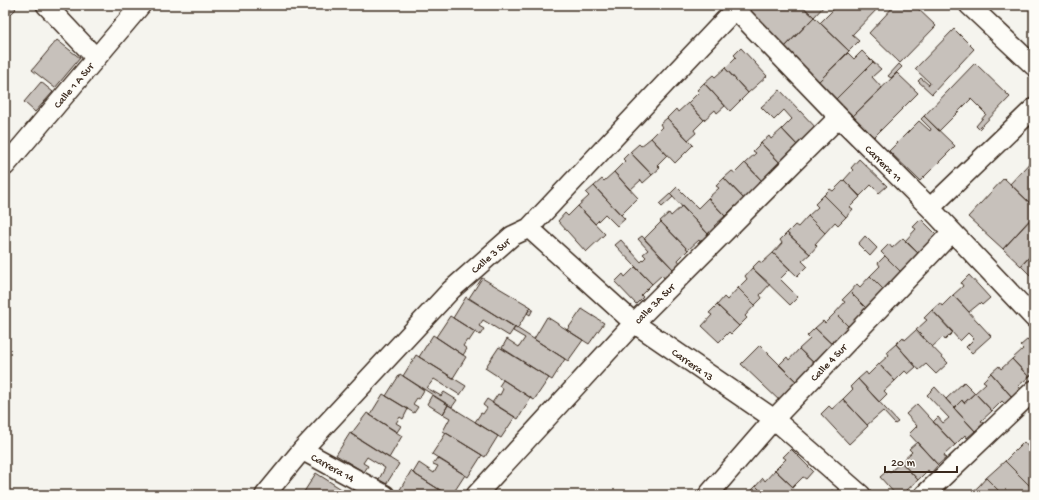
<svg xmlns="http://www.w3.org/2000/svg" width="1039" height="500" font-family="'Gochi Hand',sans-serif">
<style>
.building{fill:#c7c1bb;stroke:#3b2a1e}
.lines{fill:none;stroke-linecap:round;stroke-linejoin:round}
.street-casing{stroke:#3b2a1e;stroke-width:22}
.street{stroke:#fdfcf7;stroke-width:19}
.labels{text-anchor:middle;stroke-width:3;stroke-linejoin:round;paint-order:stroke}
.street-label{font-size:11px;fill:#3b2a1e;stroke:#fdfcf7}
</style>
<rect width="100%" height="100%" fill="#f5f4ee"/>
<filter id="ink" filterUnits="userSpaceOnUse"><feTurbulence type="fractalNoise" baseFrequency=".025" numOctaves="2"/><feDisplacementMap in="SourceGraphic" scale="8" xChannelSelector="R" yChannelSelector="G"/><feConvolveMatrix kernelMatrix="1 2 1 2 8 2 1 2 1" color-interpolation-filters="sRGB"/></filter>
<g filter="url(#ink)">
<path class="building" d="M5,5h7l4,4 -6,6 -5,-1z
M753,5h48l13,12 -33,34 -37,-37z
M801,5h24l-11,12z
M838,5h43l-29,30 7,6 -10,10 -29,-28z
M895,5h19l22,21 -36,37 -31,-30z
M814,17l35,34 -31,31 -34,-34z
M954,29l20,20 -42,45 -14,-13 3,-3 8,7 1,-2 -15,-14z
M57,40l23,18 -25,30 -23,-18z
M741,48l26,28 -19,17 -23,-25 11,-11 -2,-2z
M862,51l11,11 -37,37 -18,-17 30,-29 6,6z
M873,62l8,7 -9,8 10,11 -29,28 -17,-17z
M975,63l35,34 -31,32 -3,-3 10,-12 -15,-15 -32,32 -15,-15z
M899,64l3,3 -11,11 -3,-2z
M725,68l23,25 -18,18 -26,-28 9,-8 2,2z
M897,73l21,20 -44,44 -21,-21z
M41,82l12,10 -18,20 -11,-10z
M704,83l21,23 -8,7 -2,-3 -11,10 -16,-17 11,-11 -2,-2z
M780,90l39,41 -21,15 -16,-17 10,-10 -8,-9 -10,10 -13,-13z
M688,103l16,17 -10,10 2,3 -8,7 -21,-22 9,-9 2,3z
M924,116l31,30 -35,35 -31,-30 30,-30 11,10 1,-2 -10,-10z
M667,118l26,27 -18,18 -24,-25 11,-11 -2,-3z
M782,129l16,17 -15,20 -22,-23 8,-7 2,3z
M651,138l16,17 -10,10 3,3 -8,7 -22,-23 9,-8 2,2z
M761,143l22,23 -11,5 -10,10 -17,-18 11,-10 -3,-2z
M630,152l22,23 -9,8 -2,-3 -11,10 -16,-18 11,-11 -2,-2z
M1034,158v46l-2,1 -22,-21z
M859,159l28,27 -8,7 -8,-8 -11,11 -16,-16 9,-10 -2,-2z
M745,163l17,18 -11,10 3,3 -8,7 -22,-23 8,-7 3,2z
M614,172l24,26 -17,17 -27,-29 8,-7 2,2z
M724,178l22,23 -8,7 -3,-2 -10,10 -17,-18 11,-10 -3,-2z
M1004,178l30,29v8l-31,34 -35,-32z
M844,180l16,17 -10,10 3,2 -7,8 -22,-22 6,-6 3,2z
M594,186l31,33 -8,7 -12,-12 -10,10 -17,-18 11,-10 -3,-3z
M677,187l21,21 10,-10 17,18 -11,10 3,2 -8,7 -39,-41z
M670,194l3,3 -11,10 -3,-3z
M824,195l22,22 -8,8 -3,-3 -10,11 -17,-17 10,-9 -3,-3z
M578,206l27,28 -19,18 -28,-31 7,-8 3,3z
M682,206l27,29 -8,8 -2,-3 -11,10 -28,-29 9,-8 2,3z
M808,216l17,17 -10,11 2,2 -7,8 -23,-21 8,-8 3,2z
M1032,218l2,2v32l-13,14 -18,-17z
M921,219l22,22 -21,16 -17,-16 11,-12 -3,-2z
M661,222l27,28 -10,10 2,3 -7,6 -29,-30z
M787,233l23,21 -8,7 5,5 -10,10 -24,-23 9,-10 -2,-3z
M642,236l31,33 -9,9 -2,-3 -10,9 -37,-39 6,-5 20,22 5,-5 -3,-3 5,-4 -10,-11z
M865,236l12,12 -7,8 -12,-12z
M903,238l19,19 -15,21 -26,-26 8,-8 3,4z
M1034,252v27l-13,-13z
M773,253l17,16 -10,10 18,18 -8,8 -38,-37 7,-7 3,2z
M885,256l22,22 -20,15 -17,-17 10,-10 -2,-3z
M635,267l17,17 -11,11 2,2 -7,7 -21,-22 8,-8 2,3z
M752,268l18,16 -10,11 2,3 -7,7 -17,-17 9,-9 -2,-3z
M969,275l21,23 -8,7 -2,-2 -11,9 -16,-17 10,-9 -2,-3z
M870,276l17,17 -15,21 -22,-22 7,-8 3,3z
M482,278l49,29 -14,22 -48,-31z
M738,288l17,17 -10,11 2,2 -8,8 -22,-21 7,-8 3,3z
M850,292l22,22 -20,16 -17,-17 10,-11 -3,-2z
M953,295l38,41 -19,17 -6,-6 8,-8 -6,-6 -8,8 -28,-31 8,-7 2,3z
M466,297l49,30 -6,9 -26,-16 -4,6 5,3 -4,6 -27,-17z
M717,305l22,21 -8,8 -2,-2 -10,10 -17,-16 10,-11 -3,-2z
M531,307l2,2 -3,6 -3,-2z
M582,309l22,14 -15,21 -22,-14z
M932,310l21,22 -8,8 -2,-3 -11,10 -16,-17 11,-10 -3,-2z
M835,313l17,17 -14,20 -23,-22 8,-7 2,2z
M450,316l25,16 -6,9 -2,-1 -4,6 4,3 -4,6 -27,-18z
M547,317l36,23 -15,21 -34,-22z
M515,327l50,32 -13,21 -50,-32 5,-9 12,8 6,-9 -12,-7z
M815,328l23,22 -21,16 -18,-17 11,-10 -3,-3z
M916,330l32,33 -12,11 -10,-10 -7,6 -23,-26 7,-7 2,3z
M433,335l33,22 -13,21 -34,-21z
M1028,339l6,6v27l-5,5 -17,-18 11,-10 -3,-3z
M896,344l20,23 -8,7 -3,-3 -10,10 -16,-17 10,-9 -2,-3z
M760,345l42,42 -20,16 -41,-39z
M499,347l50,31 -15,22 -49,-32z
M799,349l18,17 -15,21 -23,-22 8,-8 2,3z
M416,355l50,31 -6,9 -26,-16 -7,9 14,8 3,-4 13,8 -5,7 -49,-31z
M1012,359l17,18 -11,9 3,3 -9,8 -21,-24 8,-7 2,3z
M879,364l16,17 -11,10 3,3 -8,8 -21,-23 8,-7 2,3z
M991,373l21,24 -7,7 -3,-3 -10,10 -17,-18 11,-10 -3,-2z
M400,374l24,16 -5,9 -2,-1 -4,6 5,3 -4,6 -28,-17z
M858,379l40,43 -3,2 -12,-13 -16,14 -24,-26 10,-10 -3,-2z
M503,380l28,18 -13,21 -26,-16 6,-9 2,1 3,-6 -4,-3z
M964,382l11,11 -11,10 -2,-3 -8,8 -8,-9z
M935,387l40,44 -8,7 -2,-3 -10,10 -22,-23 5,-5 5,6 6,-5 -22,-23z
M975,393l17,18 -11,10 3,2 -9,8 -21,-23 8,-8 2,3z
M383,394l25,15 -5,10 -3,-2 -4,6 5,3 -4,6 -27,-17z
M432,395l16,10 -5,9 -16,-10z
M487,399l28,18 -14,21 -26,-16 6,-9 2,1 4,-6 -4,-3z
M843,399l25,27 -19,18 -28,-30 8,-8 3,3z
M917,404l38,41 -11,10 2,3 -8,7 -29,-31 8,-8 -11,-12z
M448,405l50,31 -13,21 -42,-26 7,-13 -7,-4z
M367,413l35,23 -13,22 -38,-24z
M350,433l49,31 -14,22 -7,-5 7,-13 -18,-11 -4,6 5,3 -4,6 -28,-17z
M446,433l36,22 -14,22 -36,-23z
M917,442l21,23 -7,8 -3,-3 -10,10 -17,-18 11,-10 -3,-3z
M1024,442l10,12v36l-29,-29z
M791,449l22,22 -7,8 -3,-2 -10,10 -18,-17 11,-11 -3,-2z
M437,458l28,17 -13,20h-4l-35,-22 6,-10 15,10 4,-7 -5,-2z
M1005,461l29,29v5h-31l-17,-17z
M901,462l17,18 -11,10 3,2 -3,3h-11l-16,-18 8,-7 2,2z
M775,470l18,17 -7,8h-21l-9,-9 7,-8 2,3z
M411,471l2,2 35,22h-48l-2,-2z
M316,473l30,19 5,3h-49z
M986,478l17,17h-34l10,-9z
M756,486l9,9h-16l-1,-1z
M832,490l5,5h-9z"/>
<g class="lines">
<g class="street-casing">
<path id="street" d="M46,5l50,53
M969,5l65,61
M735,9l104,108 91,91 104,110
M5,166l136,-161
M930,208l104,-100
M529,228l105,95 140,96 87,76
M302,450l83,45
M265,495l37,-45 149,-160 61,-54 17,-8 210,-223
M476,495l158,-172 205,-206
M708,495l66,-76 178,-187
M924,495l110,-105"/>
</g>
<use href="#street" class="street"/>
</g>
</g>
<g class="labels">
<g class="street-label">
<text transform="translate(73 85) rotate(-50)" y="4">Calle 1 A Sur</text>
<text transform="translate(884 163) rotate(45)" y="4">Carrera 11</text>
<text transform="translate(490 255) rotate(-41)" y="4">Calle 3 Sur</text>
<text transform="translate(654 303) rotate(-45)" y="4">calle 3A Sur</text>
<text transform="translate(828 362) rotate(-46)" y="4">Calle 4 Sur</text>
<text transform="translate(693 364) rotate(35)" y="4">Carrera 13</text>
<text transform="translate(333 467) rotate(29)" y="4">Carrera 14</text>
</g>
</g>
<rect width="1039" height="500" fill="none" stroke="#fdfcf7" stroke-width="20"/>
<rect x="10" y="10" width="1019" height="480" fill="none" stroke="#3b2a1e" stroke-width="1.5" filter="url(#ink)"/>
<path d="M885 466v6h72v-6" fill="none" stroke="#3b2a1e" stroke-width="2"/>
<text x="891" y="466" font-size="12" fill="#3b2a1e" stroke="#fdfcf7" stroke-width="3" paint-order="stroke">20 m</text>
</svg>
